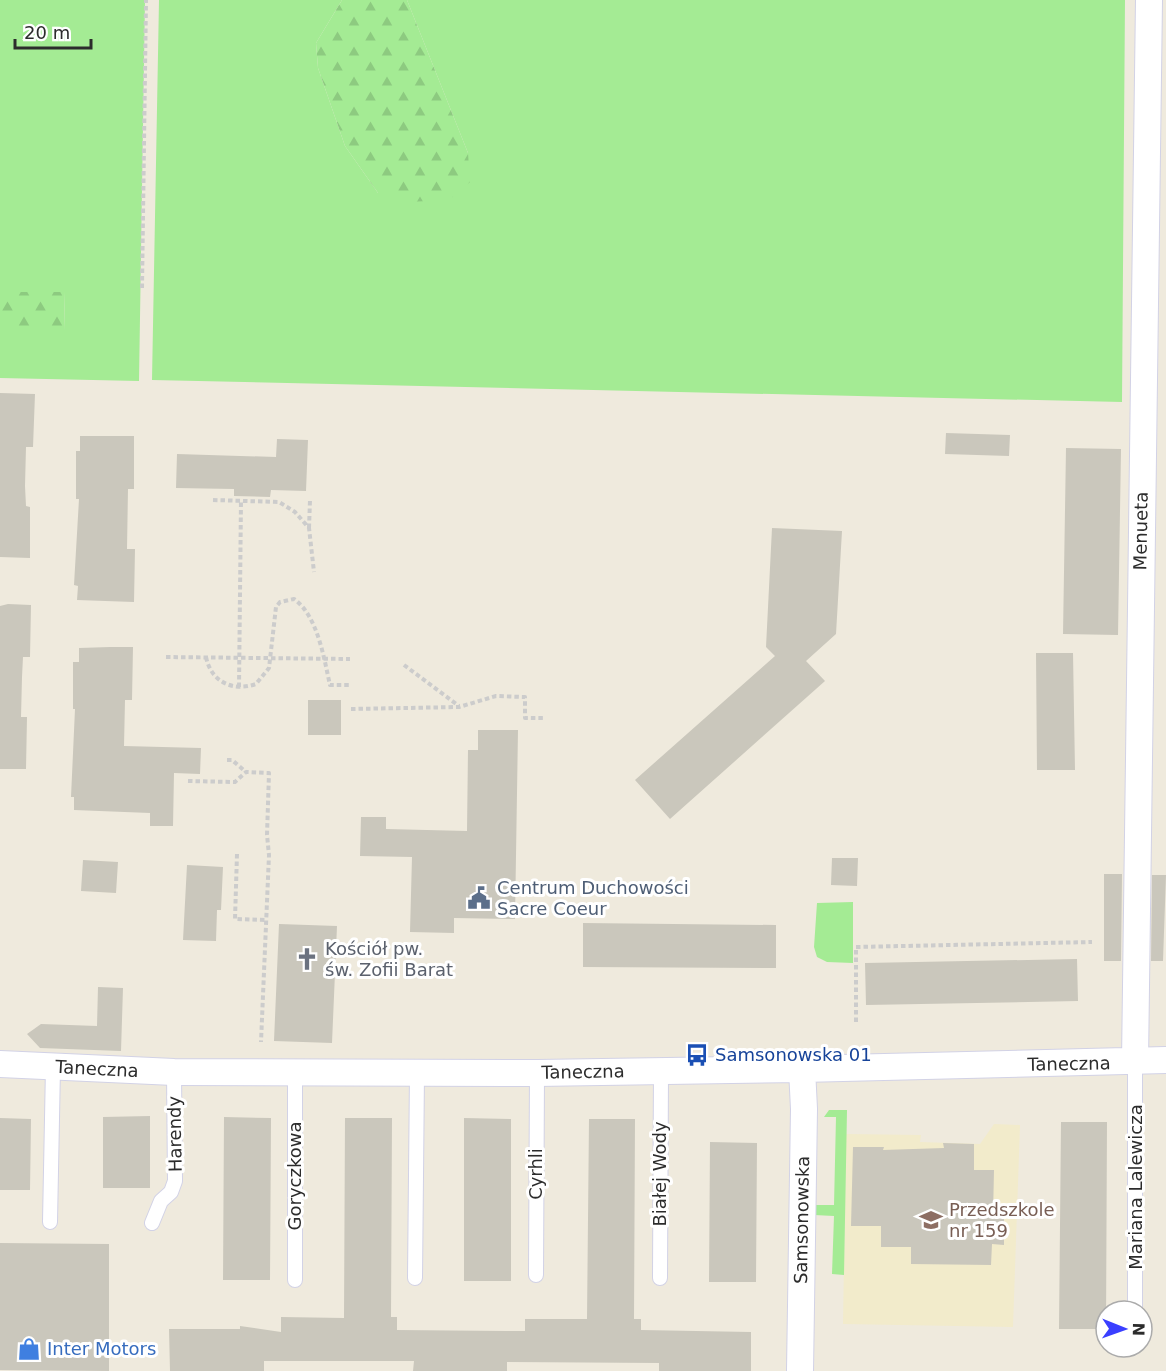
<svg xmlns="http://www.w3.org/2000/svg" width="1166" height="1371" font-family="'DejaVu Sans',sans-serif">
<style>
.education{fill:#f2ebcb}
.green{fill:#a4eb94}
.forest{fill:url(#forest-firs)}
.building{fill:#cac7bc}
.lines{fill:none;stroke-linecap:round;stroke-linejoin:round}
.lane-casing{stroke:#d2d2e6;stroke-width:16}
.street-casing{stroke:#d2d2e6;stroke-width:28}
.path{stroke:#ccc;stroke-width:4;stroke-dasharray:4.5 3;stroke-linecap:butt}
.lane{stroke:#fff;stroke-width:14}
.street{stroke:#fff;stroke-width:26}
.labels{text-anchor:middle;stroke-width:6;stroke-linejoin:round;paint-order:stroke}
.street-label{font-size:18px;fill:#2c2c2c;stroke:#fff}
.service-label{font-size:18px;fill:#4e5e75;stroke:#fff;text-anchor:start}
.worship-label{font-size:18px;fill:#5b616d;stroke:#fff;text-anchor:start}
.transit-label{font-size:18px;fill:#164399;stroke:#fff;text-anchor:start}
.education-label{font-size:18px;fill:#785e54;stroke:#fff;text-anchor:start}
.shop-label{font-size:18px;fill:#366cbe;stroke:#fff;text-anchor:start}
</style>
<defs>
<pattern id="forest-firs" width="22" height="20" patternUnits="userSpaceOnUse" patternTransform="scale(1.5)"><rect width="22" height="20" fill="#a4eb94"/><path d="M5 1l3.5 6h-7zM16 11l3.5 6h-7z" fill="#8dca80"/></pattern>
</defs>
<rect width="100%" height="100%" fill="#efeadd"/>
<path class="education" d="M994,1124l26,1 -7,202 -170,-3 3,-190 75,1 -1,7 60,2z"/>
<path class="green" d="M0,0h145l-6,381 -139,-3v-47l64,-1 1,-38h-65z
M159,0h183l-26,43 2,25 27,78 33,47 90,-40 -61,-153h718l-3,402 -970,-22z
M853,902v61l-26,-1 -10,-5 -3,-10 3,-44z
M829,1110h18l-3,165 -12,-1 2,-58 -20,-1 1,-10h19l2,-88h-12z"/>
<path class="forest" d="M342,0h65l61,153 2,29 -21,18 -42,2 -29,-9 -33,-47 -27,-78 -2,-25z
M0,292h65l-1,39h-64z"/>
<path class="building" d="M0,393l35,1 -2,53h-7l-1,39 1,20 4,1v51l-30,-1z
M946,433l64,2 -1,21 -64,-2z
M80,436h54v53h-6l-1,60h8l-1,53 -57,-2 1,-14 -4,-1 5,-86h-3v-48h4z
M277,439l31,1 -2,51 -35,-1 -1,7 -36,-1v-7l-58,-1 1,-34 99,3z
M1066,448l55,1 -3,186 -55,-1z
M772,528l70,3 -6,103 -30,27 19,20 -155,138 -35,-39 140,-124 -9,-9z
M8,604l23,1 -1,52h-7l-1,20 -1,40h6l-1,52h-26v-163z
M110,647h23l-1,53h-7l-1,46 77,2 -1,26 -26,-1 -1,53h-23v-13l-76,-3v-13h-3l4,-88h-2v-47h6v-14z
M1036,653h37l2,117h-38z
M308,700h33v35h-33z
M478,730h40l-3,189 -61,-1v15l-44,-1 2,-75 -52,-1 1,-39h25v12l81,2 1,-81h10z
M832,858h26l-1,28 -26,-1z
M83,860l35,2 -2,31 -35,-2z
M187,865l36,2 -2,43h-4l-1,31 -33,-1z
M1104,874h18l-1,87h-17z
M1152,875h14l-3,86h-12z
M583,923l193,2v43l-193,-1z
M279,924l58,2 -5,117 -58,-2z
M1077,959l1,42 -212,4 -1,-42z
M98,987l25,1 -2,63 -81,-3 -13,-14 14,-10 56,2z
M150,1116v72h-47v-71z
M224,1117l47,1 -1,162h-47z
M0,1118l31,1 -1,71h-30z
M345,1118h47l-1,199h6v13l109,1h19v-12h62l2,-200h46l-1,200h7v11l110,2v39h-92v-8l-152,-1v9h-94l1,-10h-150v10h-94l-1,-42h71v-3l41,6v-15l63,1z
M464,1118l47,1v162h-47z
M1061,1122h46l-1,207h-47z
M710,1142l47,1 -1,139h-47z
M943,1143l31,1v26h20l-1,46 11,1v28l-12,-1 -1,21 -80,-1v-17h-30v-21h-30l2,-79h31l-1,3 61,-2z
M0,1243l109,1v127l-109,-1z"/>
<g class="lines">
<g class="lane-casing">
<path id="lane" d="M1135,1062v249
M50,1222l3,-155
M152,1223l9,-22 10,-9 4,-11 -1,-109
M536,1275l1,-202
M415,1278l2,-205
M660,1278l1,-207
M295,1280v-207"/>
</g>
<g class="street-casing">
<path id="street" d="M1135,1062l14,-1062
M0,1064l174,8 363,1 265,-4 364,-9
M800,1371l4,-262 -2,-40"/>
</g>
<path class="path" d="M142,288l4,-288
M213,500l66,2 16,10 14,16 5,44
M309,528l1,-28
M166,657l184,2
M206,657c5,25 27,35 50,27l13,-16 7,-61 4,-5 14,-3c24,17 30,60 36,86h20
M404,665l55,41
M239,687l2,-187
M351,709l108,-2 37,-11 29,1v21h19
M227,760h5l14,12
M188,781l47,1 11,-10 23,1 -2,62 2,20 -8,187
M237,854l-2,65 31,1
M856,1022v-75l236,-5"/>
<use href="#lane" class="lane"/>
<use href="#street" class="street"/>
</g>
<defs>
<g id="civic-bare" transform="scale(1.8)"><path d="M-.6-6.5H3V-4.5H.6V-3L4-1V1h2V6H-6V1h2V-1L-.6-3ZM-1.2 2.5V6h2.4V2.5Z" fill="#5c6f8a" stroke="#fff" stroke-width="2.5" paint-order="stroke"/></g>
<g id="church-bare" transform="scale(1.8)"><path d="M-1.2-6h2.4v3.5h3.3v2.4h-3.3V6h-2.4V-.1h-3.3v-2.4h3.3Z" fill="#6b7280" stroke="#fff" stroke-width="2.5" paint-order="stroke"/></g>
<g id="bus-bare" transform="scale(1.8)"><path d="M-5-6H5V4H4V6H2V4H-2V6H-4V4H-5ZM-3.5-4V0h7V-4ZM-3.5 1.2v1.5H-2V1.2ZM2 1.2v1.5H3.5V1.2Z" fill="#1a4fb4" stroke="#fff" stroke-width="2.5" paint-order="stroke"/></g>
<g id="school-bare" transform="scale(1.8)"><path d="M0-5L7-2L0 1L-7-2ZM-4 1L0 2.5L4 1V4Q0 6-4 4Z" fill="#8d6e63" stroke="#fff" stroke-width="2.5" paint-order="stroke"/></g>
<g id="shop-bare" transform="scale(1.8)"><path d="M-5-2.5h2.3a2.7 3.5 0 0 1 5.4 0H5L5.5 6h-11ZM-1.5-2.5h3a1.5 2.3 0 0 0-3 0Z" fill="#3f7fe0" stroke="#fff" stroke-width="2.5" paint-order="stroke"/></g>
</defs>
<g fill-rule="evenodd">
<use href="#civic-bare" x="479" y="898"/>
<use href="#church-bare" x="307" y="959"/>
<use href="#bus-bare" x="697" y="1055"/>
<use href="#school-bare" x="931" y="1220"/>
<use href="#shop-bare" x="29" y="1349"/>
</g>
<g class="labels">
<g class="street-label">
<text transform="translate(1141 531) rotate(-89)" y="6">Menueta</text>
<text transform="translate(1069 1064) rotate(-1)" y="6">Taneczna</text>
<text transform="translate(97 1069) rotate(3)" y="6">Taneczna</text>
<text transform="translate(583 1072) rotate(-1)" y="6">Taneczna</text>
<text transform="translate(175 1134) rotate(-91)" y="6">Harendy</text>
<text transform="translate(536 1174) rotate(-90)" y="6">Cyrhli</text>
<text transform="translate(660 1174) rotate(-90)" y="6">Białej Wody</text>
<text transform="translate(295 1176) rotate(-90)" y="6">Goryczkowa</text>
<text transform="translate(1136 1187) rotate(-90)" y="6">Mariana Lalewicza</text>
<text transform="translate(802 1220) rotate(-89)" y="6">Samsonowska</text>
</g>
<g class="service-label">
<text x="497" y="894">Centrum Duchowości<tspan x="497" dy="21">Sacre Coeur</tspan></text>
</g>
<g class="worship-label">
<text x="325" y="955">Kościół pw.<tspan x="325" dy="21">św. Zofii Barat</tspan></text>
</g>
<g class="transit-label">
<text x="715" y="1061">Samsonowska 01</text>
</g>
<g class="education-label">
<text x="949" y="1216">Przedszkole<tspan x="949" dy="21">nr 159</tspan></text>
</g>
<g class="shop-label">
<text x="47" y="1355">Inter Motors</text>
</g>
</g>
<g transform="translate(1124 1329) rotate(91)"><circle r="28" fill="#ffffff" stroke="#ababab" stroke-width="1.5"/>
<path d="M0-4.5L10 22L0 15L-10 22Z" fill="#3a3fff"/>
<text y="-9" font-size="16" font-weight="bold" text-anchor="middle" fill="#2c2c2c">N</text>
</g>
<path d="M15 39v9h76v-9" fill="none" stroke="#2c2c2c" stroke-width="3"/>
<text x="24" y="39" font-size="18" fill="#2c2c2c" stroke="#ffffff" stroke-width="4.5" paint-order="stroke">20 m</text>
</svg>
